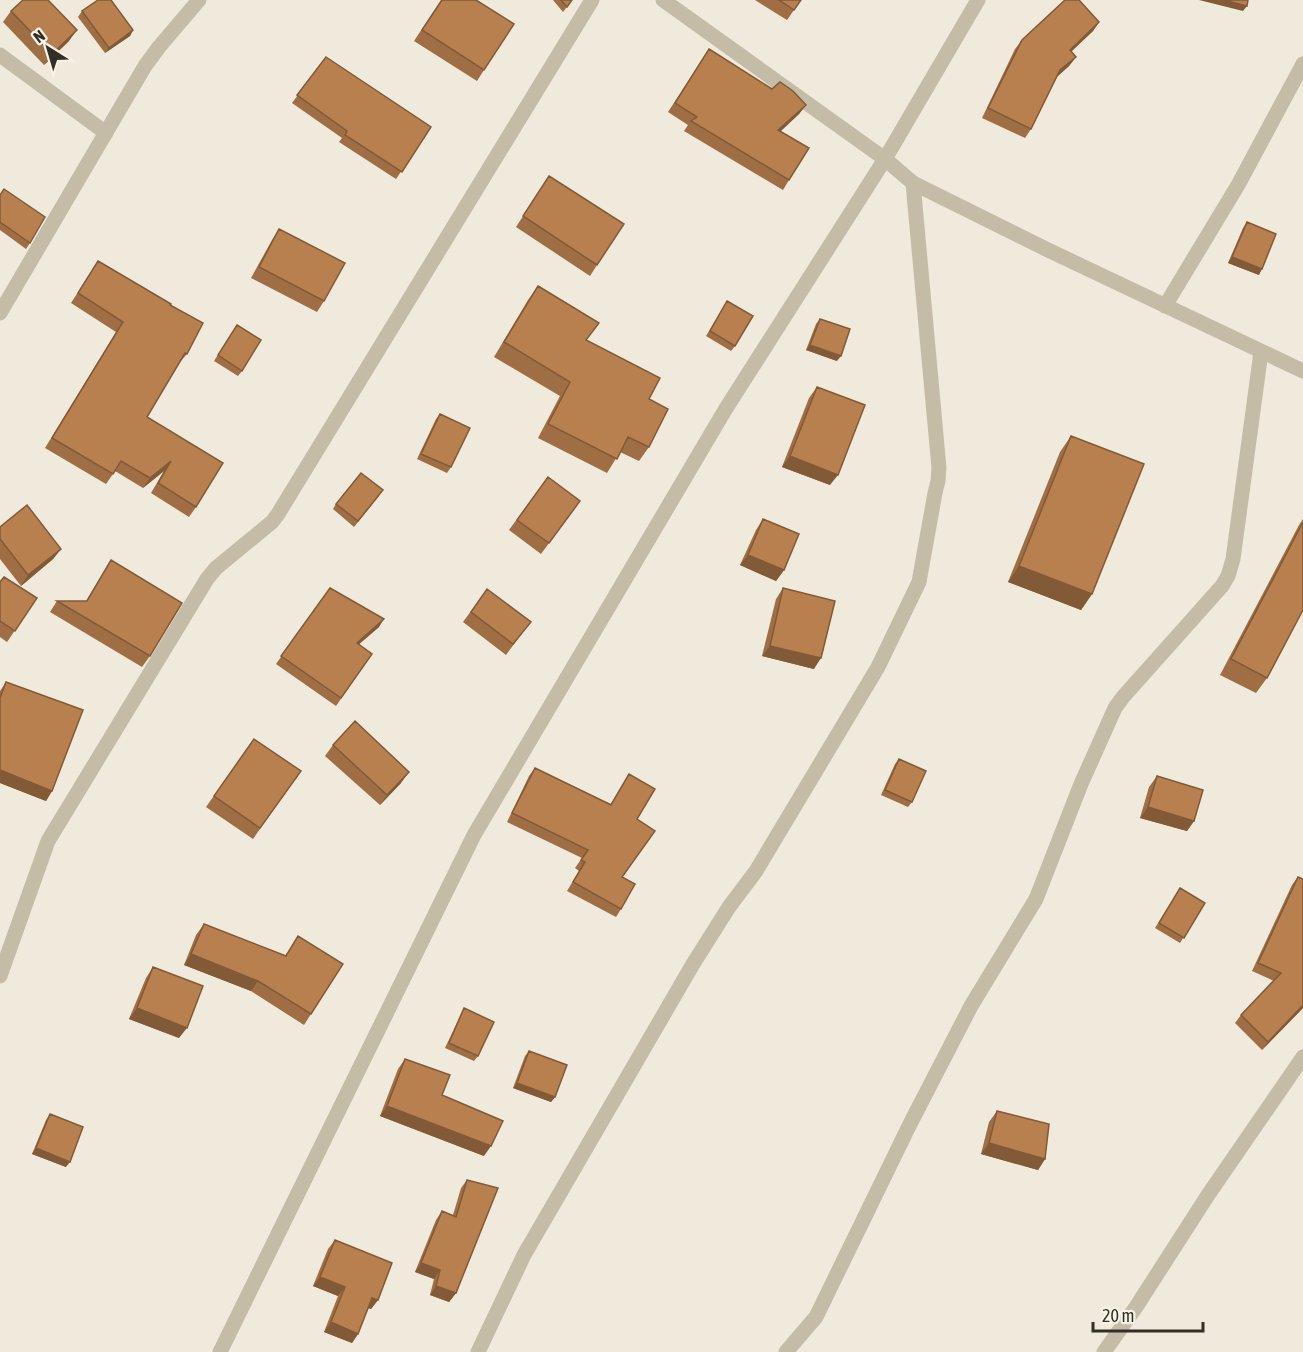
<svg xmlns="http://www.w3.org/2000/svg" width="1303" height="1352" font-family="'Asap Condensed',sans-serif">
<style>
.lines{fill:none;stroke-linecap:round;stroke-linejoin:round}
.minor{stroke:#c5bca8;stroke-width:15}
.wall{fill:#9f6e44}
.shaded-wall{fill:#825a37}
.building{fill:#b9804f;stroke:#825a37;stroke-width:1.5}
</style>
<rect width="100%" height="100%" fill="#efeadb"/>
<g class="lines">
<path class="minor" d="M663,0l222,159 28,24 135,67 255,121
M0,55l106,78
M1165,306l73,-121 65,-121
M0,313l145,-247 14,-19 40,-47
M0,976l48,-135 159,-262 9,-11 56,-46 6,-8 314,-514
M220,1352l254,-517 251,-425 160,-251 93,-159
M478,1352l46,-97 169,-291 36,-57 27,-36 122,-204 41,-85 16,-89 3,-12 1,-13 -26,-285
M786,1352l30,-35 94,-193 61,-118 65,-107 45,-115 34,-76 8,-11 99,-111 6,-10 5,-17 28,-207
M1104,1352l32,-45 72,-112 95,-138"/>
</g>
<path class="wall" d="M441,0l43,70 -7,11 -63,-40z
M553,0h19l-9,12z
M755,0h46l-14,20z
M11,11l58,30 -25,24 -41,-43z
M82,11l51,19 -3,6 -25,17 -27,-36z
M1099,22l-6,9 -22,21 5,5 -7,9 -12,11 -26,52 -6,9 -43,-20 33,-69 7,-9z
M709,49l63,40 34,16 -7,9 -18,17 8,49 -6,10 -99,-59 4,-6 -20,-13z
M326,57l105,70 -35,52 -57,-37 3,-4 -50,-35z
M549,176l48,89 -7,11 -74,-49z
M0,195l30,48 -4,6 -26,-19z
M1247,222l12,53 -31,-12 15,-35z
M279,229l45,72 -7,11 -66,-34 21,-38z
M98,261l72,44 17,49 -8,9 -32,54 49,90 -7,10 -38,-24 13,-22 -21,17 -28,-17 -9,13 -61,-36 71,-116 -45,-29z
M538,286l49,55 62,58v48l-10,14 -19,-9 -13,21 -69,-35 22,-42 -66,-39 34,-57z
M727,301l8,45 -4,5 -25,-15z
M820,319l17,42 -31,-11 10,-26z
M237,325l5,46 -4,5 -24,-15z
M817,387l13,98 -48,-18 27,-69z
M440,414l11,53 -4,6 -30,-14 19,-40z
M1071,436l21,158 -11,16 -73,-28 52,-130z
M548,477l32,24 -39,53 -32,-24z
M379,496l-25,31 -21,-18 3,-5z
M763,519l21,51 -8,11 -36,-16 16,-35z
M1303,519v91l-36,68 -11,15 -36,-18 79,-150z
M0,527l61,22 -8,10 -32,27 -21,-27z
M111,560l39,96 -8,11 -92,-55 7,-11h29z
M0,582l37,16 -30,44 -7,-5z
M330,588l49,39 -21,18 14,9 -36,52 -60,-42z
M783,588l31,81 -52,-13 14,-57z
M487,589l36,43 -17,23 -43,-33z
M6,682l46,109 -6,10 -46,-18v-92z
M254,739l47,32 -48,68 -47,-32z
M333,745l68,38 -21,22 -55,-49z
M899,759l13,43 -4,5 -27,-12 14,-31z
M535,768l76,36 18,-30 8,45 -15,58 -1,32 -5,8 -49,-26 12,-20 -4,-3 7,-10 -75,-36 22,-46z
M1157,776l37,45 -7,10 -47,-13 9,-31z
M1298,877l5,2v129l-41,42 -27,-27 6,-8 33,-34 -22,-10 40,-86z
M1180,888l25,15 -25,40 -25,-15z
M204,924l81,32 13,-20 13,78 -7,11 -53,-34 -67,-26 12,-30z
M153,967l26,71 -50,-19 17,-41z
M464,1008l14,48 -4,5 -29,-13 16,-34z
M529,1051l26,46 -4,5 -38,-14 12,-32z
M405,1059l37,36 42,61 -104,-40 18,-47z
M997,1111l48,48 -7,11 -57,-16 8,-32z
M50,1114l16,53 -34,-13 14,-34z
M467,1180l-11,113 -7,9 -19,-7 4,-16 -19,-7 21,-52 6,-9 11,4 8,-27z
M335,1240l43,60 -7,9 -3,-1 -10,26 -6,9 -28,-11 14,-36 -25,-10 15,-37z"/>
<path class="shaded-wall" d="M1199,0h25l23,6 -4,5z
M1099,22l-6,9 -30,28 7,-9z
M77,30l-8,11 -25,24 8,-11z
M133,30l-3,6 -25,17 4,-5z
M1076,57l-7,9 -16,14 7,-10z
M806,105l-7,9 -27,25 6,-9z
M1232,257l30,12 -3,6 -31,-12z
M810,345l31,11 -4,5 -31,-11z
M790,456l48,19 -8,10 -48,-18z
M171,461l-7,10 -21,17 7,-10z
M61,549l-8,10 -32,27 7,-11z
M748,555l36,15 -8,11 -36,-16z
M1019,566l73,28 -11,16 -73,-28z
M384,619l-5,8 -28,24 6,-8z
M770,646l51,12 -7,11 -52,-13z
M0,770l52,21 -6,10 -46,-18z
M409,772l-8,11 -21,22 7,-10z
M1148,807l46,14 -7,10 -47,-13z
M191,954l67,27 -7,10 -67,-26z
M1303,1005v3l-41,42 6,-8z
M137,1008l50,20 -8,10 -50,-19z
M517,1083l38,14 -4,5 -38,-14z
M387,1106l104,40 -7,10 -104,-40z
M989,1143l56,16 -7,11 -57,-16z
M36,1148l34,14 -4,5 -34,-13z
M421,1263l19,7 -6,9 -19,-7z
M320,1277l25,10 -7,9 -25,-10z
M436,1286l20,7 -7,9 -19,-7z
M372,1298l6,2 -7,9 -5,-2z
M331,1322l27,12 -6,9 -28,-11z"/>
<path class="building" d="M23,0h25l29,30 -25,24 -41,-43z
M98,0h13l22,30 -24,18 -27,-37z
M442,0h34l38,24 -30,46 -62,-40z
M561,0h11l-5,7z
M779,0h22l-7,10z
M1065,0h14l20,22 -29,28 6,7 -16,13 -29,59 -43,-21 34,-68z
M1224,0h24l-1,6z
M709,49l63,40 8,-7 13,9 13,14 -28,25 31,18 -20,32 -98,-59 6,-4 -22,-14z
M326,57l105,70 -29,45 -57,-37 2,-4 -50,-36z
M549,176l75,48 -27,41 -74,-49z
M4,189l41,28 -15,26 -30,-21v-27z
M1247,222l29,12 -14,35 -30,-12z
M279,229l66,34 -21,38 -65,-34z
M98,261l73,43 -1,1 33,18 -16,31 -2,-1 -38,64 76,46 -27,44 -38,-24 13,-22 -21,17 -29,-17 -8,13 -61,-36 71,-116 -45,-29z
M538,286l61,37 -13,17 74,38 -11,21 19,10 -19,38 -21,-10 -11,22 -69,-35 22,-42 -66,-40z
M727,301l26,15 -18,30 -25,-15z
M820,319l30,10 -9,27 -31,-11z
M237,325l24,15 -19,31 -24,-16z
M817,387l48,18 -27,70 -48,-19z
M440,414l30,14 -19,39 -30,-13z
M1071,436l73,28 -52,130 -73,-28z
M361,473l22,17 -25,31 -22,-17z
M548,477l32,24 -31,42 -32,-23z
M27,505l34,44 -33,26 -28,-36v-12z
M763,519l36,15 -15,36 -36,-15z
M1303,522v88l-36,68 -36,-19z
M111,560l71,43 -32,53 -93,-55h30z
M4,577l33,21 -22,33 -15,-10v-39z
M330,588l54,31 -27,24 15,11 -31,44 -60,-42z
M783,588l52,13 -14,57 -51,-12z
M487,589l44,33 -18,22 -42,-32z
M6,682l77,28 -31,81 -52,-21v-72z
M355,721l54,51 -22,23 -54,-50z
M254,739l47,32 -41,57 -46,-32z
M899,759l27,12 -14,31 -27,-12z
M535,768l76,37 18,-31 26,15 -18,30 18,12 -33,46 13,7 -14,25 -48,-27 12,-20 -4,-2 7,-10 -76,-37z
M1157,776l46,14 -9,31 -46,-14z
M1298,877l5,2v126l-35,37 -27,-27 40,-42 -23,-10z
M1180,888l25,15 -21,35 -25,-15z
M204,924l82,32 12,-20 45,28 -32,50 -53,-33 -67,-27z
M153,967l50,19 -16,42 -50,-20z
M464,1008l30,14 -16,34 -29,-13z
M529,1051l38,14 -12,32 -38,-14z
M405,1059l45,16 -8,20 61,26 -12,25 -104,-40z
M997,1111l52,13 -4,35 -56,-16z
M50,1114l33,13 -13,35 -34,-14z
M467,1180l31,8 -42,105 -20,-7 4,-16 -19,-7 21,-52 14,6z
M335,1240l57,23 -14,37 -6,-2 -14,36 -27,-12 14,-35 -25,-10z"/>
<g transform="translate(48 48) rotate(323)" stroke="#f7f3e6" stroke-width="4.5" paint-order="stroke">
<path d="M0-4.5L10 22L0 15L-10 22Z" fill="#332e27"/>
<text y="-9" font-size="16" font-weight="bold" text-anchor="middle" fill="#332e27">N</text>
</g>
<path d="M1093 1322v9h110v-9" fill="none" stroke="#332e27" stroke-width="3"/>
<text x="1102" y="1322" font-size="18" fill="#332e27" stroke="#f7f3e6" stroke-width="4.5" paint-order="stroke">20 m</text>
</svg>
